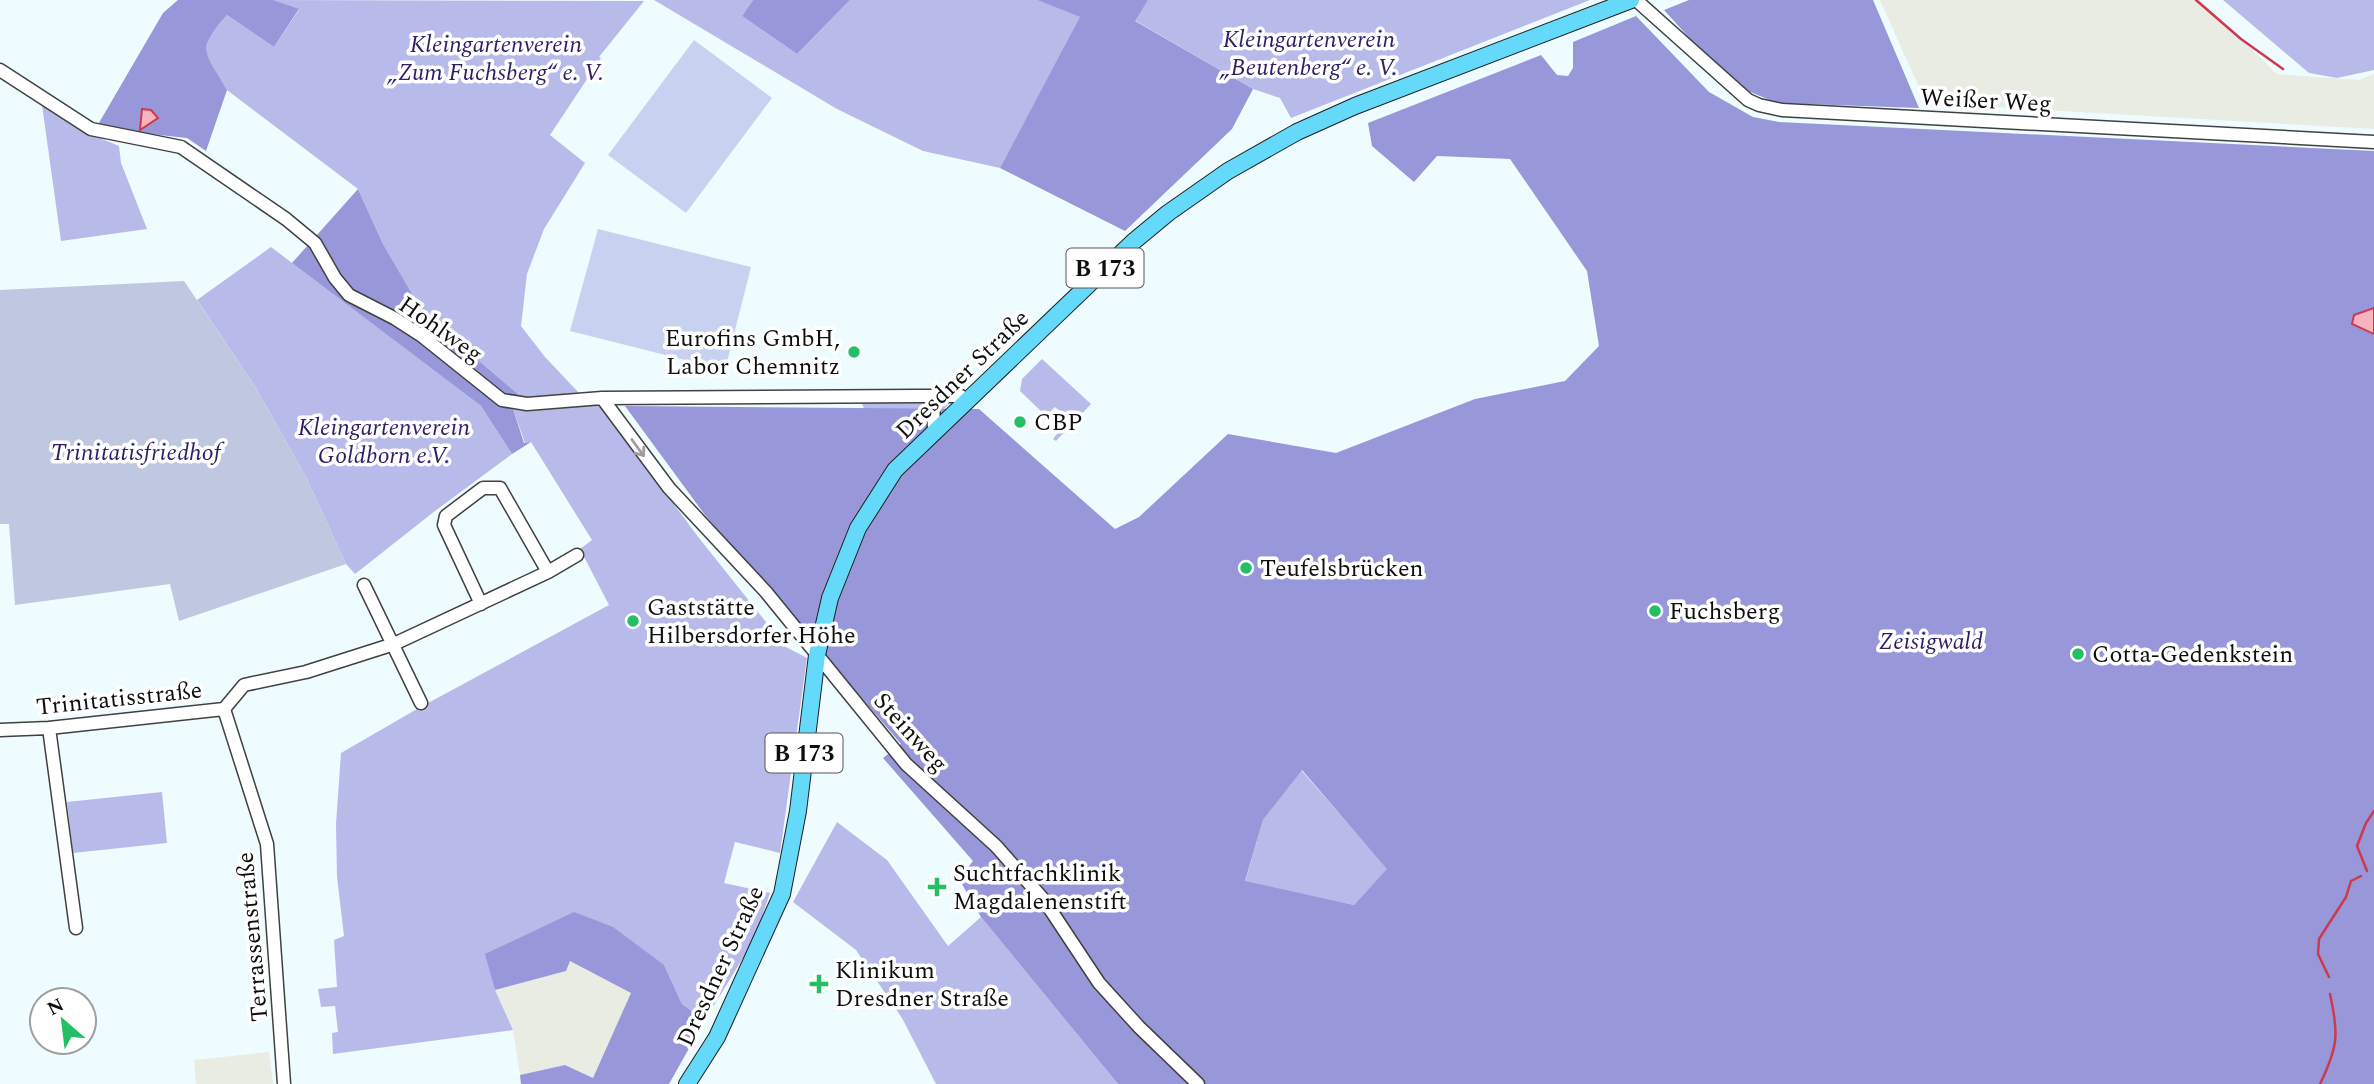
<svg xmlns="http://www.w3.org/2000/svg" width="2374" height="1084" font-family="Spectral,serif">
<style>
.industrial{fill:#e9ece2}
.green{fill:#b8bbea}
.forest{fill:#9797da;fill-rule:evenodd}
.cemetery{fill:#bfc7e1}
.pitch{fill:#c9d1f1}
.water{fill:#f7b3be;stroke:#ce394e;stroke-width:2}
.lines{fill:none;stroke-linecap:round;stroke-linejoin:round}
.stream{stroke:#ce394e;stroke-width:2.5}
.minor-casing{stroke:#414141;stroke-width:15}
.major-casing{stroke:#1f1f1f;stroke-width:18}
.minor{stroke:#fff;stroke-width:12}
.major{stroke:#64d9f9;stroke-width:16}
.oneway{stroke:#9f9f9f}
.poi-dot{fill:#24bf64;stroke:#fff;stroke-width:2.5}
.labels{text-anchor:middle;stroke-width:7;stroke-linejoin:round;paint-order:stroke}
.shield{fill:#fff;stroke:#565656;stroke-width:2}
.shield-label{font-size:23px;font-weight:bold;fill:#0e0e0e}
.park-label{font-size:24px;font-style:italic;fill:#2f1d66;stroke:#fff}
.street-label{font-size:24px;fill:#0e0e0e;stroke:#fff}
.poi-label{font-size:24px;fill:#0e0e0e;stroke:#fff;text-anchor:start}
</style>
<rect width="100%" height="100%" fill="#eefbff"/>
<path class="industrial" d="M1880,0h320l77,74 82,6 15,-6v55l-448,-26z
M570,961l62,32 -39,85 -28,-13 -45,10 -7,-45 -18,-40 71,-19z
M269,1052l4,32h-77l-2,-24z"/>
<path class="green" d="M273,0l371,1 -45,56 2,1 -51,77 35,28 -41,66 -17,45 -6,52 24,31 35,37 -55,6 -101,-86 -41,-70 -25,-55 -131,-99 -21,-35 2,-19 19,-21 47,32 25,-37z
M654,0h99l-11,16 55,38 53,-54h187l44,17 -81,151 -77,-17 -86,-42z
M1148,0h442l-299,118 -11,-20 -27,-9 -119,-69z
M2223,0h151v70l-37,8 -28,-5z
M42,105l38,25 39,16 2,17 26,66 -86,12z
M271,247l210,159 31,48 -77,57 -80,63 -9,-10 -39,-85 -51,-91 -59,-88z
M1042,359l49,45 -35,37 -3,-2 16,-20 -14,-12 -9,9 -26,-25 2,-12z
M861,401l89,2 -63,63z
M598,402l101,136 87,109 21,11 -27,195 -45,-11 -11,41 46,10 -16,47 -49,80 -23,-16 -18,-39 -178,-11 9,36 18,40 -180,24 -1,-21 6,-1 -3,-26 -14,1 -3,-18 19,-2 -3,-47 10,-4 -7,-59 -1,-53 5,-71 76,-44 192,-104 -29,-56 12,-9 -61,-98 -6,1 -12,-34z
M1301,770l87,99 -34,36 -109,-23 18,-62z
M162,792l5,51 -94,10 -6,-51z
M837,822l50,38 61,86 33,-29 137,167h-182l-34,-66 -46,-68 -63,-48z"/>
<path class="forest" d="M178,0h95l26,9 -25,38 -47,-32c-33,36 -21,37 0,75l-21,61 -19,-13 -91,-10 67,-115z
M753,0h97l-53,54 -55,-38z
M1037,0h111l-13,21 118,68 -21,40 -107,102 -125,-63 80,-151z
M1689,0h184l46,108 -142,-5 -46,-19 -67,-74z
M1636,16l73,76 44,25 26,5 595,29v157l-20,7 -2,9 22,10v750h-1256l-137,-167 -22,-38 14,-18 -90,-103 18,-14 -196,-229 -80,-109 354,3 136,120 24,-12 89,-83 108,19 139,-54 90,-18 34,-35 -12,-75 -77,-112 -73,-3 -23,26 -42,-36 -4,-23 173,-68 16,20 11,1 5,-8v-26zM1302,770l85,99 -33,36 -109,-24 18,-61z
M358,189l25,55 41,70 101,86 -12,9 11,34 7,-1 -19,12 -31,-48 -189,-143z
M574,912l39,15 51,38 18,39 23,16 -36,64h-148l-1,-9 45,-10 28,13 38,-85 -61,-32 -4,10 -71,19 -10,-36z"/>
<path class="cemetery" d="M184,281l72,107 51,91 39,85 -167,57 -9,-37 -155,21 -6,-81h-9v-234z"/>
<path class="pitch" d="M694,40l78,58 -86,115 -78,-58z
M598,229l153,38 -26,103 -155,-39z"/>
<path class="water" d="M142,109l9,1 7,8 -18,12z
M2374,308v26l-22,-10 2,-9z"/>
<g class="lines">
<path class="stream" d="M2196,0l45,39 42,30
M2367,871l-10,-25 9,-23 8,-12
M2329,977l-11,-23 1,-15 27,-42 5,-16 10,-5
M2320,1084c18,-37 19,-50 10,-90"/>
<g class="minor-casing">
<path id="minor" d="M1636,0l112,100 11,5 23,5 592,32
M0,70l91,59 90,18 105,72 29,24 20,35 14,17 45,23 28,18 80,64 25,4 75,-6 316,-2h43l6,6
M933,397l1,34
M602,398l67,90 97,104 140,172 90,82 48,54 55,83 40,44 59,57
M364,585l57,118
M481,604l-37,-79 2,-9 37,-28h17l48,84
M224,709l43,135 17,240
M49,728l27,200
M0,730l49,-2 175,-19 20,-24 62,-13 88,-28 154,-72 29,-17"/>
</g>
<g class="major-casing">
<path id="major" d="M687,1084l30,-47 65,-143 16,-83 19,-156 13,-57 28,-70 37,-58 238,-228 35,-29 60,-42 69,-39 58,-26 276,-106"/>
</g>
<use href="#minor" class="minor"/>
<use href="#major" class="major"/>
</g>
<defs><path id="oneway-shaft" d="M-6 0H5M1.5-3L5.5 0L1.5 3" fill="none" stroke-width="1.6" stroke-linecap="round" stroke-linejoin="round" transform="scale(1.75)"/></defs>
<use class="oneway" href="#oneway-shaft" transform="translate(638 448) rotate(54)"/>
<g class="poi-dot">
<circle cx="854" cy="352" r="7"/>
<circle cx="1020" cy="422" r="7"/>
<circle cx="1246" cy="568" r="7"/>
<circle cx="1655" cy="611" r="7"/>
<circle cx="633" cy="621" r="7"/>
<circle cx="2078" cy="654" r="7"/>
<path d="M933.5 876.5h7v7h7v7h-7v7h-7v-7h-7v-7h7z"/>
<path d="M815.5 973.5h7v7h7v7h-7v7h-7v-7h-7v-7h7z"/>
</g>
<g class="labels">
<g class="shield">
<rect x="1066.5" y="248.5" width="77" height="39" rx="5"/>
<rect x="765.5" y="733.5" width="77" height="39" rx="5"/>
</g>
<g class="shield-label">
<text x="1105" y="276">B 173</text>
<text x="804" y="761">B 173</text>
</g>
<g class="park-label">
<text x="1309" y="47">Kleingartenverein<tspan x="1309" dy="28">„Beutenberg“ e. V.</tspan></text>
<text x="496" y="52">Kleingartenverein<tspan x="496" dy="28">„Zum Fuchsberg“ e. V.</tspan></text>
<text x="384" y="435">Kleingartenverein<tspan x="384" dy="28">Goldborn e.V.</tspan></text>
<text x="136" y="460">Trinitatisfriedhof</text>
<text x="1931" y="649">Zeisigwald</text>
</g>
<g class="street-label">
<text transform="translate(1986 100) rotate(3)" y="8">Weißer Weg</text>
<text transform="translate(441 329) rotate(35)" y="8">Hohlweg</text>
<text transform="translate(962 374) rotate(-44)" y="8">Dresdner Straße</text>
<text transform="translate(119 698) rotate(-6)" y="8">Trinitatisstraße</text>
<text transform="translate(911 732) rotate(48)" y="8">Steinweg</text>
<text transform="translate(252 937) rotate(-95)" y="8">Terrassenstraße</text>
<text transform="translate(720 966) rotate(-65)" y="8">Dresdner Straße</text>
</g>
<g class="poi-label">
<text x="840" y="346" text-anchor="end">Eurofins GmbH,<tspan x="840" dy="28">Labor Chemnitz</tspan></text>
<text x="1034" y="430">CBP</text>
<text x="1260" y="576">Teufelsbrücken</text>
<text x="647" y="615">Gaststätte<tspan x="647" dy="28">Hilbersdorfer Höhe</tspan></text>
<text x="1669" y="619">Fuchsberg</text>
<text x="2092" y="662">Cotta-Gedenkstein</text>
<text x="953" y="881">Suchtfachklinik<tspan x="953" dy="28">Magdalenenstift</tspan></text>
<text x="835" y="978">Klinikum<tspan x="835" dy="28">Dresdner Straße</tspan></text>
</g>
</g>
<g transform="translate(63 1021) rotate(332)"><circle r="33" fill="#ffffff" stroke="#9f9f9f" stroke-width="2"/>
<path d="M0-5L12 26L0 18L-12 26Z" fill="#24bf64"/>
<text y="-10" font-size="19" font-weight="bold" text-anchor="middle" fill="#0e0e0e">N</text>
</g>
</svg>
